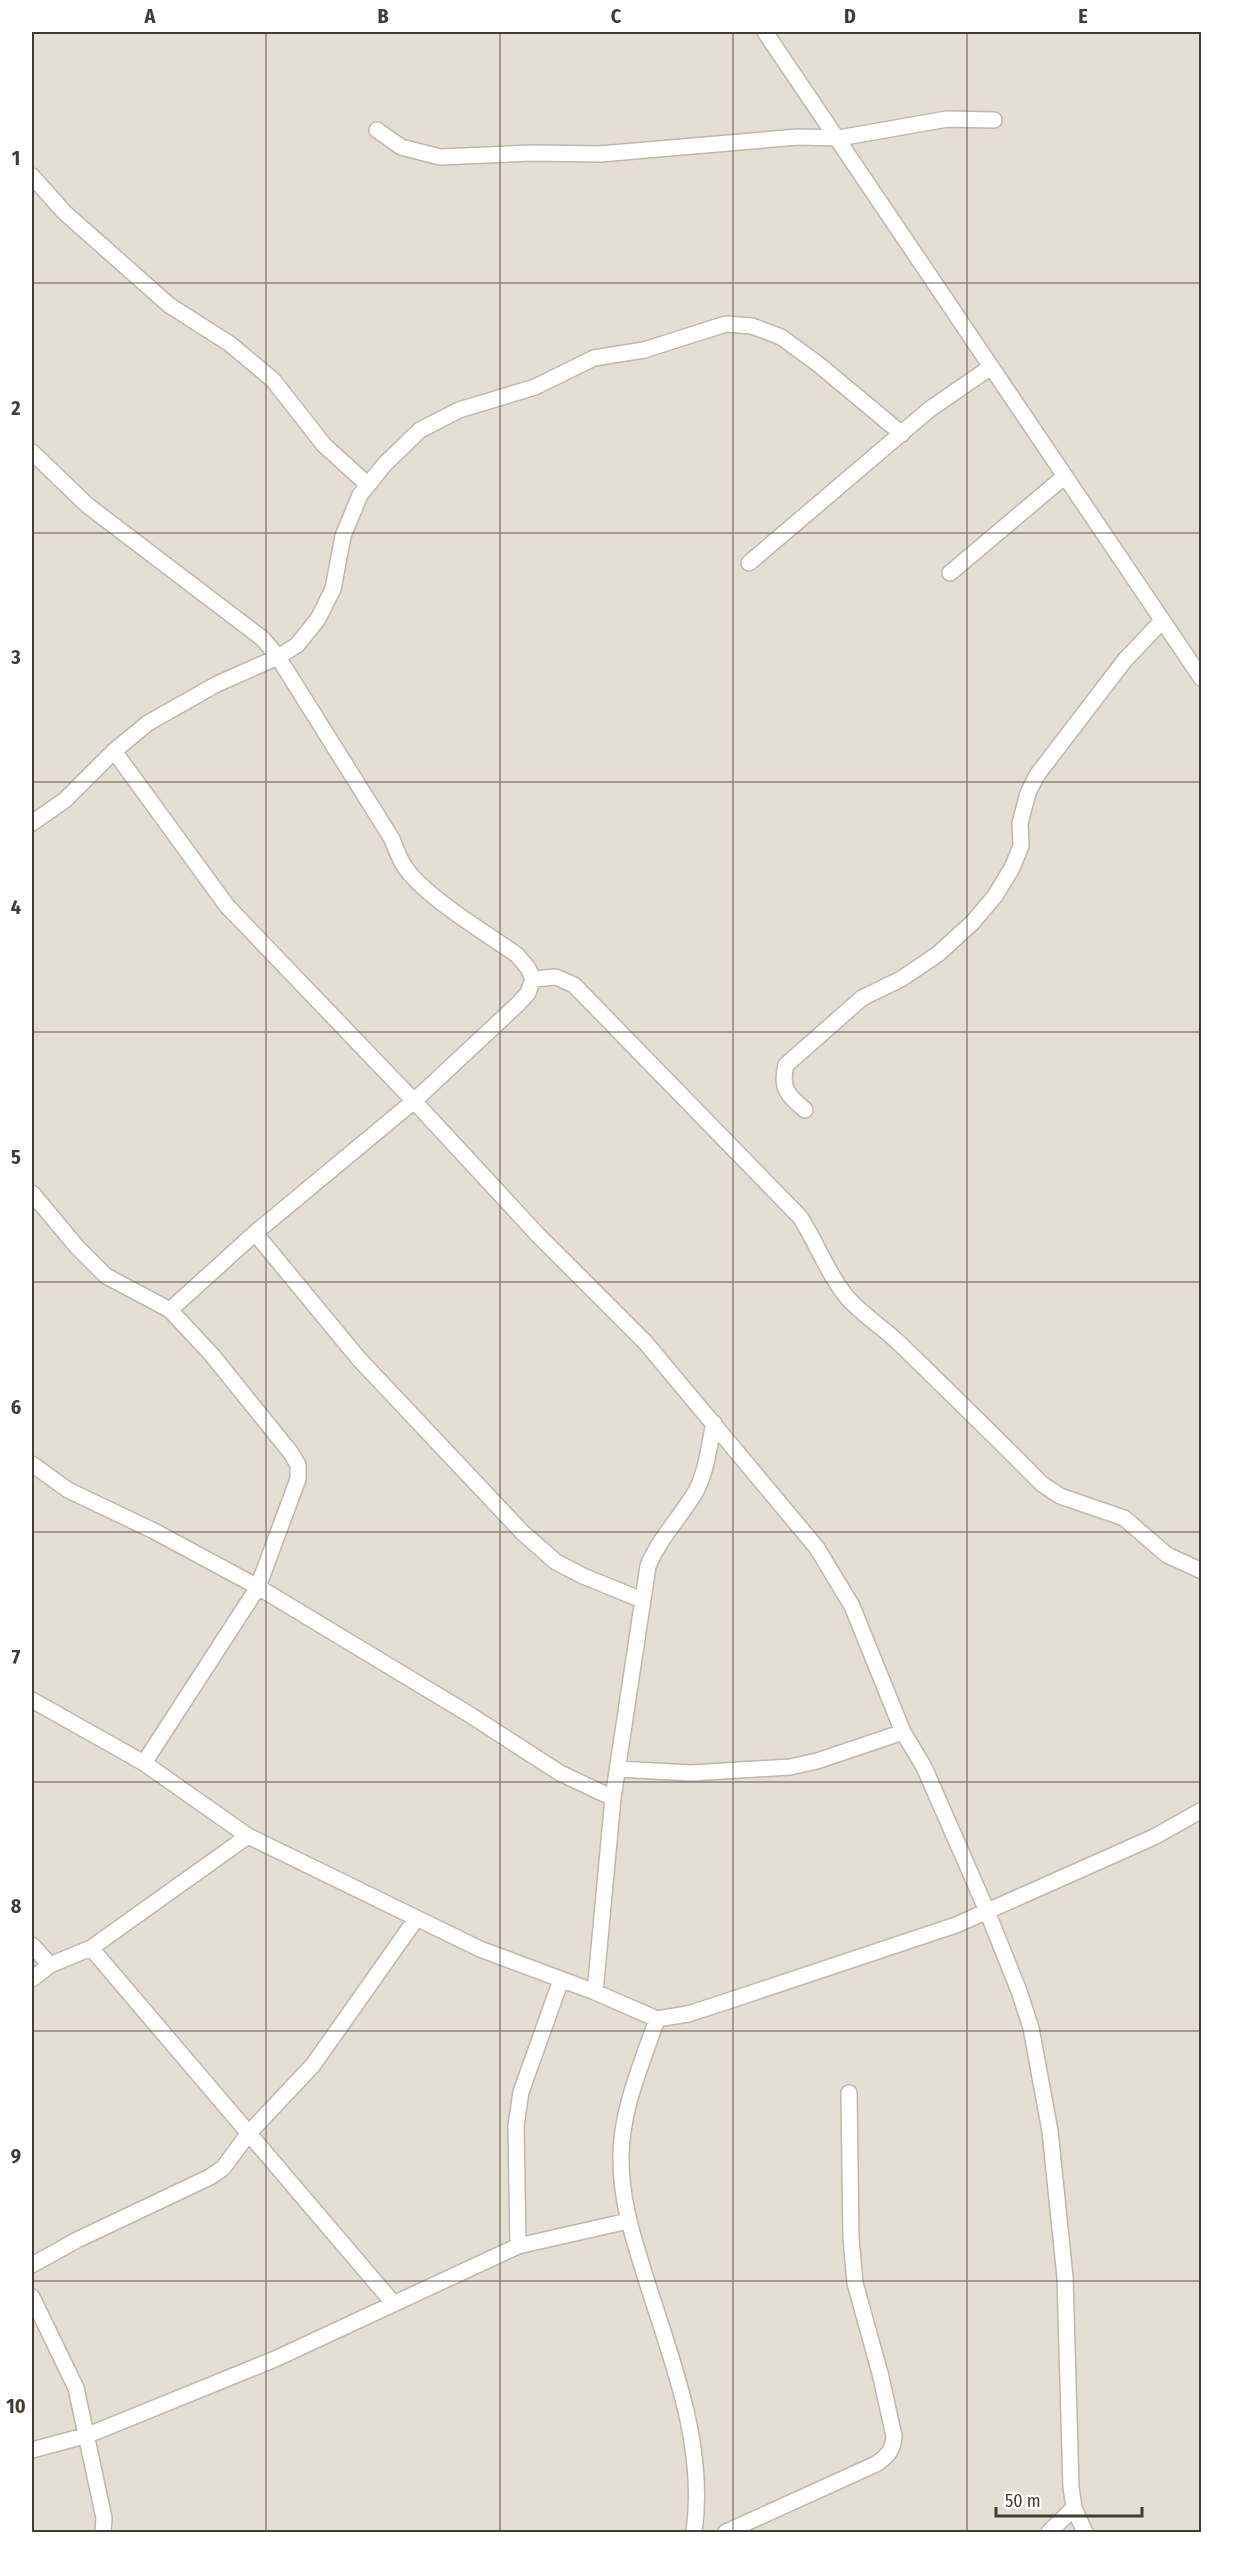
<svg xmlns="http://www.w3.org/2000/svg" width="1233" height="2564" font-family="'Fira Sans Condensed',sans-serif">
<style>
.residential{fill:#e5ded2}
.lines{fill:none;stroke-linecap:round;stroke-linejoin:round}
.street-casing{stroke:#bfb7a9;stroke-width:18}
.street{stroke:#fff;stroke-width:15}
.grid{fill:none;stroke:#433c34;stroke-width:1.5;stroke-opacity:0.55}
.neatline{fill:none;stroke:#433c34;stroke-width:2}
.grid-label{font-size:20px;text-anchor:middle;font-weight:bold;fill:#433c34}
</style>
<rect width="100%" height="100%" fill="#f1ece3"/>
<path class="residential" d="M32,32h1169v2500h-1169z"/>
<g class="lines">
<g class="street-casing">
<path id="street" d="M765,32l437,647
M377,130l24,17 39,10 92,-4 68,1 198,-17 41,1 108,-19 47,1
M32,176l32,36 105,93 61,39 43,36 51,65 44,40
M32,452l55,53 176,134 15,18 114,182c5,13 10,27 20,37 25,28 74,57 105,79l11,13 5,11 -5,14 -9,10 -105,98 -159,132 -85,77
M749,563l181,-154 61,-42
M950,573l115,-97
M114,751l113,155 187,195 123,133 108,108 172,206 35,58 51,126 21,35 63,144 32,80 12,37 19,103 15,146 6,210 3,21 11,24
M32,823l33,-23 49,-49 34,-28 69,-39 61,-27 19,-12 21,-26 15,-30 10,-53 17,-41 24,-30 36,-35 39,-20 76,-23 59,-29 50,-8 82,-26 26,2 29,11 37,27 84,70
M533,979l23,-2 18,8 226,232c17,26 27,56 46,79 15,18 35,30 52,46 48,47 97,94 144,142l18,12 64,22 43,37 35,16
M805,1110c-17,-15 -25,-21 -19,-45l76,-67 39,-19 37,-25 34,-31 23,-27 17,-28 9,-22 -1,-23 8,-30 9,-18 88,-115 37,-39
M32,1193l45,54 29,29 64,34 42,45 79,98 7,12v14l-40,108 -114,176
M255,1233l104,126 164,174 33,29 27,14 59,24
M32,1464l36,26 86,41 104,56 209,126 93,60 53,25
M32,1700l112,63 104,73 232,113 115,43 62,27 31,-5 37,-12 231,-77 198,-88 48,-27
M618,1769l73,4 99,-6 27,-6 86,-29
M32,1945l18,20
M91,1948l303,356
M32,1979l18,-14 41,-17 157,-112
M595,1992l18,-194 35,-232c12,-29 33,-49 48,-75 11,-21 13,-46 18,-68
M657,2019c-15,44 -37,93 -36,141 0,37 10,71 21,106 26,86 65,175 52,266
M518,2246l-2,-120 5,-34 40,-112
M32,2265l45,-25 133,-63 13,-9 26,-35 64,-68 103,-146
M32,2297l44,91 28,130 -1,14
M32,2450l56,-15 187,-76 243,-113 110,-25
M726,2532l150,-68c12,-8 17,-14 18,-28l-14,-63 -25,-90 -4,-45 -2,-145
M1049,2532l25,-24"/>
</g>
<use href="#street" class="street"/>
</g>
<path class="grid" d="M266,32v2500M500,32v2500M733,32v2500M967,32v2500M32,283h1170M32,533h1170M32,782h1170M32,1032h1170M32,1282h1170M32,1532h1170M32,1782h1170M32,2031h1170M32,2281h1170"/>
<rect width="1233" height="2564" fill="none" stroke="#ffffff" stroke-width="66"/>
<path d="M996 2507v9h146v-9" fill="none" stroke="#433c34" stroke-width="3"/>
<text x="1005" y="2507" font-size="18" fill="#433c34" stroke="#ffffff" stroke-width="4.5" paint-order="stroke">50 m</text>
<rect x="33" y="33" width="1167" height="2498" class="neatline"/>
<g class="grid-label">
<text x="150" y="23">A</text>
<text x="383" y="23">B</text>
<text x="616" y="23">C</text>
<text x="850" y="23">D</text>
<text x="1083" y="23">E</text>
<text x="16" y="165">1</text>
<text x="16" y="415">2</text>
<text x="16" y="664">3</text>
<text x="16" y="914">4</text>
<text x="16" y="1164">5</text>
<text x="16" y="1414">6</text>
<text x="16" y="1664">7</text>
<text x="16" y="1913">8</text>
<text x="16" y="2163">9</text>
<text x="16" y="2413">10</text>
</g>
</svg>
